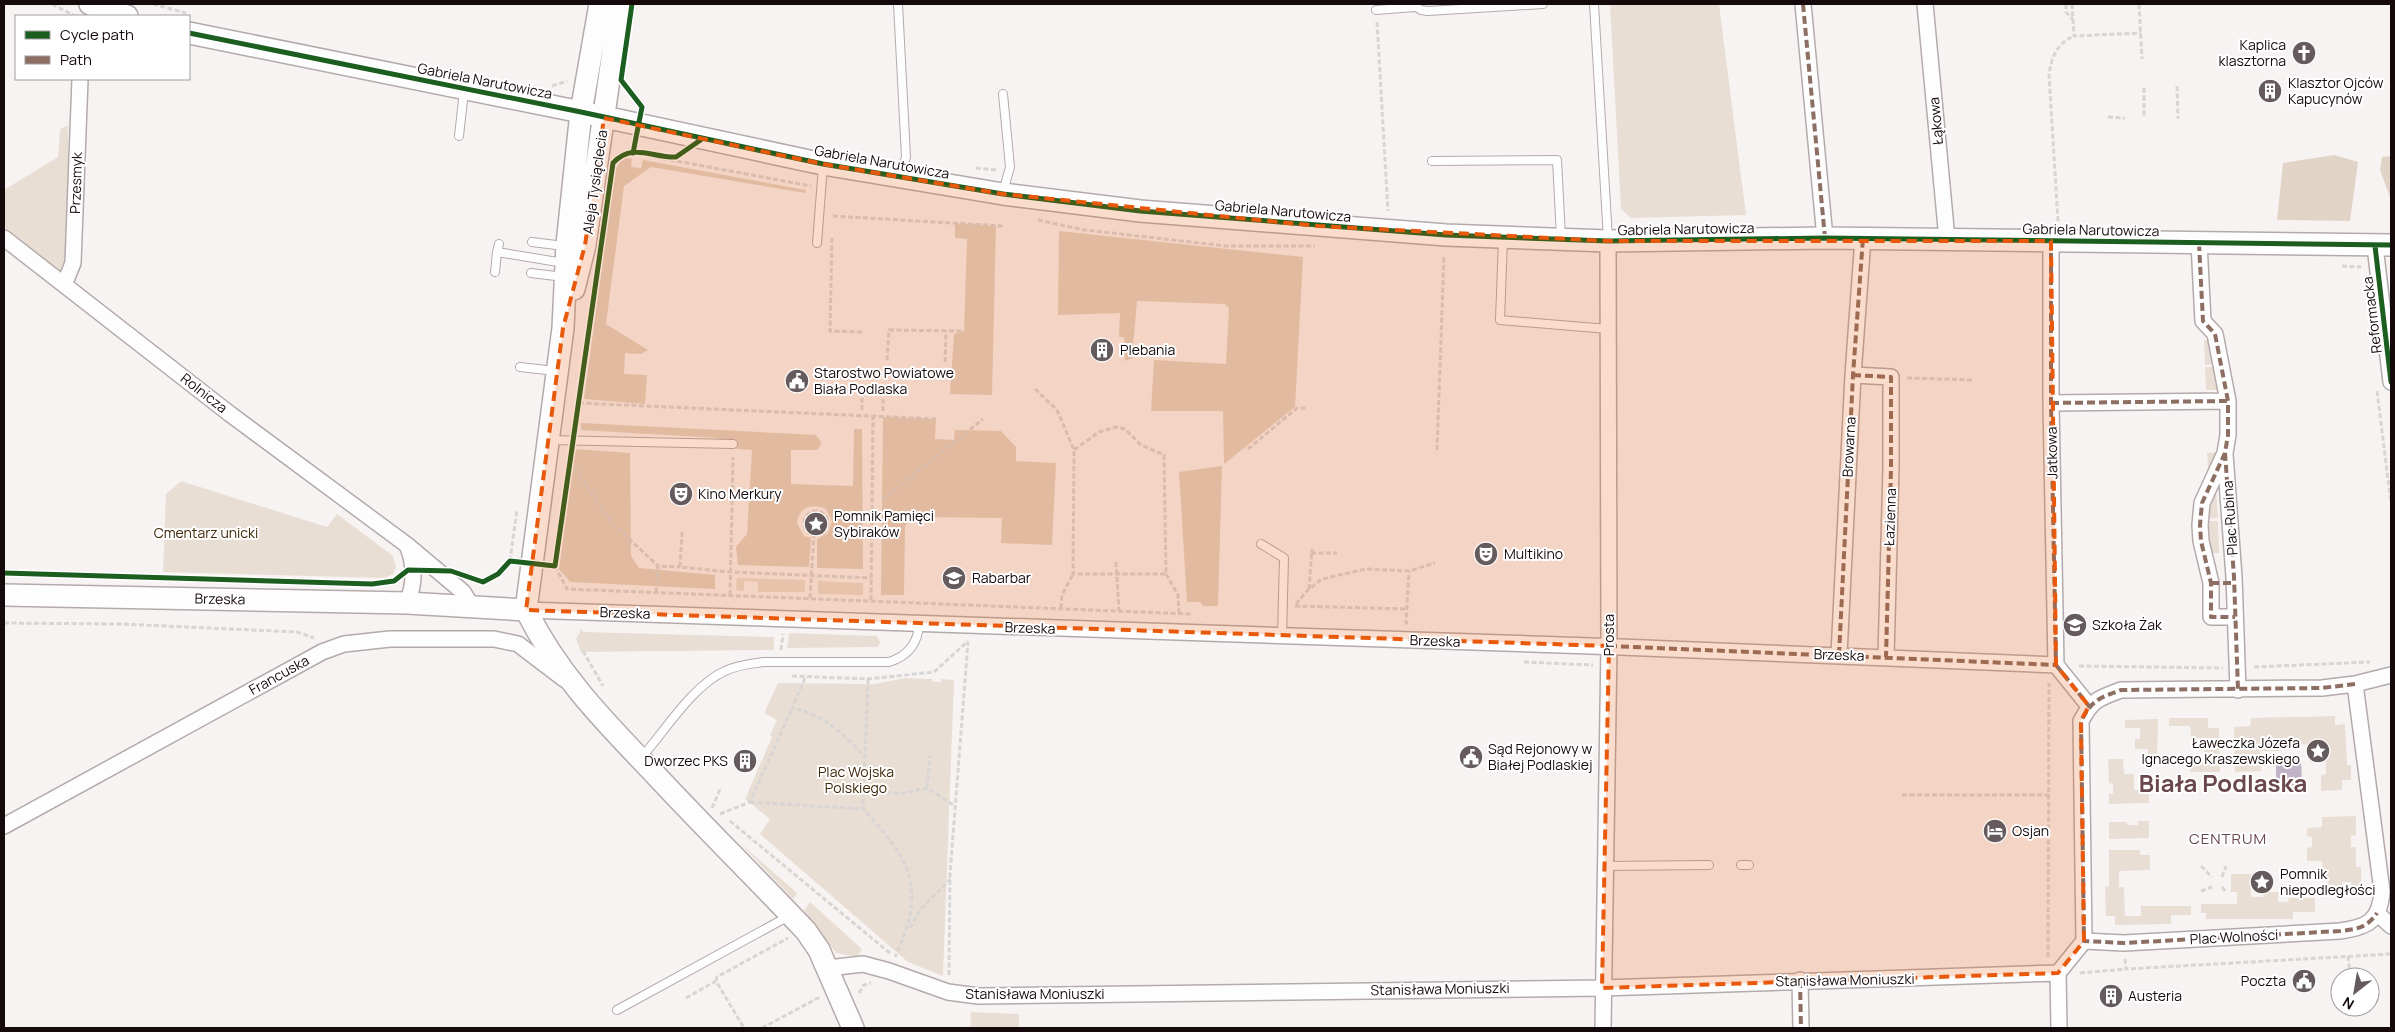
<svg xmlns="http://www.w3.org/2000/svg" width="2395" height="1032" font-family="Manrope,sans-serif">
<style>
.green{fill:#e9ded4}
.forest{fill:#e1d3c6}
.water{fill:#bfb3c5}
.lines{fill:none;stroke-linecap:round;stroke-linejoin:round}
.lane-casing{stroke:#b4aaab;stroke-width:10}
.street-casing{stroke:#b4aaab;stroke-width:18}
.secondary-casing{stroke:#b4aaab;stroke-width:24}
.path{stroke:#d8d5d5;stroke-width:3;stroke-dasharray:5 2.5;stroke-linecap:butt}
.lane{stroke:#fefdfd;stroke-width:8}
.street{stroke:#fefdfd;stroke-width:15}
.secondary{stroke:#fefdfd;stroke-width:21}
.quiet{stroke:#8d6e63;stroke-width:4;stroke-dasharray:8 4;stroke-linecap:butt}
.cycleway-casing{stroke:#fff;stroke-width:8}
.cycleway{stroke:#1b5e20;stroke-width:5}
.marked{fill:#e8590c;fill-opacity:0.2;stroke:#e8590c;stroke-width:4;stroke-dasharray:10 6;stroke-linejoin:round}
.labels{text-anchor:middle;stroke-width:4;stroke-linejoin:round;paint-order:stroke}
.poi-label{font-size:14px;fill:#16090b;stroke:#fff;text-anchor:start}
.street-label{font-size:14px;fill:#16090b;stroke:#fff}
.park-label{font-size:14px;fill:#402809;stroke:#fff}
.neighbourhood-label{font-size:15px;letter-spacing:1px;fill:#6a474c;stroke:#fff}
.town-label{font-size:24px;font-weight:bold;fill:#6a474c;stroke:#fff}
</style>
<rect width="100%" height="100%" fill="#f8f3f3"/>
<path class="green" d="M1610,4h109l27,211 -115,3 -10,-9z
M68,125v129l-6,18 -58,-45v-37l54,-33 2,-28z
M2204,340h4l7,24 -10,1z
M2205,367h11l3,23h-13z
M2217,452l-8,28 -2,-27z
M181,481l146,46 10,-13 56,42 3,11 -3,7 -9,4 -221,-6 3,-78z
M2216,487l2,31 -12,1z
M2206,521h12l1,32h-10z
M737,578l68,2v12h-47v-10l-14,-1v10l-8,-1z
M818,581l45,2v12l-45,-1z
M582,628l1,4 191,5v13l-193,2 -5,-13z
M789,633l88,3 3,6 -2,5 -91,1z
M905,678l27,1 1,3h8v-3l13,1 -11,296 -35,-14 -148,-128 10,-15 -25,-20 27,-62 -2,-2 7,-15 -13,-7 14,-30 97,1z
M2335,716v9l10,-1 2,41h4v15h-9v10l-21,1v-16l5,-1 -1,-30 -44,1v6h-21l1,20 -26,1 -1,-45 16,-1 1,-8z
M2169,718h39v10h11l1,44h-30v-9l14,-1v-24h-13l-1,-12h-21z
M2158,719l-1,45h-9v-15h-13v-10h5v-11h-15v-8z
M2108,759h15l1,15h10v16h15v13l-40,1v-10h4v-10l-4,-1z
M2356,816v19l-5,1v11h5v20h5l1,29h-10l-1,-14h-9v4l-14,1 -1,-10h-4l-1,-16h-15v-13l5,-1v-10l-5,-1v-8l15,-1v-10z
M2138,821h11v17l-40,1v-17h18v3h11z
M739,842l58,51 -4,6z
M2109,850h31v5h10v15l-31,1v16h5l1,29h16v-10h50v9h-20v9l-56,1v-9h-9l-1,-29 4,-1z
M2231,874h20v23h12l1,-5h14v10h10l1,-4h26v14h-22v7h-87v-6h-5v-9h36v-12h-6z
M810,902l52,47 -5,8 -21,-4 -32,-42z
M971,1012l48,2v14h-49z"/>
<path class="forest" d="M2334,155l24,7 -8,59 -73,-1 6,-57z
M2391,156v44l-11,-30 2,-13z
M623,157l9,2 -1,8 10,1 2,-8 163,30 -1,3 -154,-26 -27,19 -18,138 42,26 -7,4 -16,-1 -1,21 23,1 -2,29 -61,-5 31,-229z
M955,223l41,3 -4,169 -42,-1 4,-60 10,-3 3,-92 -12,-1z
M1059,231l244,26 -8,150 -71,57 -1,-53h-72l3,-51 72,4 3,-56 -4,-4 -88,-3 -5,57 -7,3 -1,-24h-5l1,-24 -62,2z
M883,417l53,2 -1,20 19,1 1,-10 46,1 15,16v14l40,2 -4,82 -51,-2 1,-25 -88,-1 -9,9 -1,69h-23z
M581,423l235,12 6,8 -5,7h-26v34l62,2 1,-57h8l1,140 -46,-1v-29l11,-6 4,-12 -6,-12c-14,-6 -27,-2 -29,14l7,13 7,2 -2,29 -71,-2 -2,-18 11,-13 5,-84 -26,-2 -9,-10 -136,-8z
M575,449l55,4 1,103 8,12 76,7v14l-145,-7 -11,-13z
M1222,466l-4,140h-15l-3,-4h-13l-8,-130z"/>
<path class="water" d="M2301,759l1,26 -26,1v-26z"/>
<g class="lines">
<g class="lane-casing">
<path id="lane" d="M898,4l8,153 -5,18
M1412,4l9,6 7,1 115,-7
M1594,4l14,235
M1376,10l39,-3
M1003,94l7,73 -7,25
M459,136l5,-45
M1432,161l125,-1 4,77
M1503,239l-3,81 108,9
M532,242l32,4
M817,243l6,-77
M499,244l-2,8 67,11
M495,272l2,-20
M531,273l33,4
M520,367l35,4
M549,440l184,4
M1261,544l23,14 -2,78
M641,758c24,-27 52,-73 84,-87 12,-6 25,-7 38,-9h126c19,-6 29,-18 30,-38
M1741,865h8
M1605,866l104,-1
M617,1010l172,-94"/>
</g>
<g class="street-casing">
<path id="street" d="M1803,4l22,234
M1925,4l22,235
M4,238l226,176 177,131 56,47 8,13
M2051,241v162l5,262
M2199,243l4,78 12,13 13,67v34l-3,18 -23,50 -2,22 1,16 10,42v34h24
M2375,246l16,136
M64,285l9,-22 7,-184
M1853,375l38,2v91l-5,189
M2051,403l177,-2
M2225,454l9,123 4,113
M407,603c8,-19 8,-39 0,-58
M526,610l1094,37 436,18
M1839,655l14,-280 10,-137
M2056,665l33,41
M4,826l318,-174 22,-8 46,-5h104l24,5 46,35
M2377,913l14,13
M2084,941l40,2 216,-12c28,-4 40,-10 42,-40l-27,-207
M828,968l35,-4 26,7 59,21 30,4 624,-8 456,-15
M2058,973l26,-32 -3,-220c11,-21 18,-23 40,-31l201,-2 33,-4 36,-9
M2058,973l1,55
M1800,980l1,48
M1603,1028l6,-382 -1,-405"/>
</g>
<g class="secondary-casing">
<path id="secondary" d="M90,4l37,12
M189,33l392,79 242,52 180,30 137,17 306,24 162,6 217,-3 566,7
M574,289l11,-44 35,-241
M4,595l403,8 119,7
M526,610l37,-282 4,-84 14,-132 19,-108
M526,610c32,64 76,109 125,160 51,55 104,107 155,161l13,19 34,78"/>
</g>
<path class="path" d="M52,4l21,11
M153,4l33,9
M2066,4v8l7,8
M2072,4l2,32 67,-3
M2139,4l3,55
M1377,22l11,189
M552,86l15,-5
M2177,86l1,33
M2144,88v30
M2108,117l17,1
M633,153l178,33
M976,168l21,2
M833,216l170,10
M1038,220l47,10 141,16h89
M2058,221l-9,-146c2,-17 8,-32 25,-39
M832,238l-2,93 34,1
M2342,266l19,1
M887,360l2,-30 75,1
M945,362l1,-31
M1907,378l67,2
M1035,389l22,21 17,40 -1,124h93l-2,-119 -23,-10 -16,-16 -9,-2 -17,5 -25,18
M2377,391l14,112
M579,403l357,16
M862,410v-12
M883,411v-12
M1248,449l49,-41h10
M1437,450l7,-195
M570,461l41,61 47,44
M882,500l101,-81
M804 523a12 12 0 1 1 24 0a12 12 0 1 1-24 0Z
M682,532l-2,35 51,5 140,6
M1311,553h26
M510,561l7,-52
M1116,562l3,48
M555,566l12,23 624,25
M1166,574l12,21 1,18
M1309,589l3,-40
M656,592l2,-26 22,1
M730,595l3,-138
M810,598l4,-64
M871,600l2,-183
M1296,604l12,-14 14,-11 44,-10 43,2 26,-8
M1295,606l112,3
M1061,608l1,-13 11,-21
M4,623l117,1 176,8 17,6
M1408,623h-2l3,-52
M781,650l2,-16
M583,651l20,35
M1524,662l69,3
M2079,666l144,2
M2254,667l116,-5
M792,676l76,3 66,-7 34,-31
M805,678l-13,30c31,6 54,27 73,50
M868,679l-5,130c49,52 64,80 32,148
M864,788l35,6 28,-6 28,18
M927,788l3,-32
M1902,795h147
M750,802l113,7
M712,808l9,-21
M720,814l30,-12 42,-94
M730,821l161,133
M2201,866l11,11
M2222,877l4,-11
M2222,887l4,5
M2201,891l11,-4
M910,928l10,-18 30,-31
M2348,956l2,17
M2048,957l1,-274
M2125,959l1,10 265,-15
M2080,973l46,-4
M949,975l1,-101 18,-232
M716,981l1,-4 71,-39
M859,993l5,-8 7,-2
M686,998l30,-17 28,47
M762,1028l58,-31"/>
<use href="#lane" class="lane"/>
<use href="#street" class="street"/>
<use href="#secondary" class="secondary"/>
<path class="quiet" d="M1803,4l22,234
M2051,241v162l5,262
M2199,243l4,78 12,13 13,67v34l-3,18 -23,50 -2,22 1,16 10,42v34h24
M1853,375l38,2v91l-5,189
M2051,403l177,-2
M2225,453l9,124 4,113
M2211,583h23
M1609,646l447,19
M1839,655l14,-280 10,-137
M2056,665l33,41
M2355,684l-33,4 -201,2c-22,8 -29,10 -40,31l3,220 40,2 216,-12c17,-2 27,-3 37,-18
M1800,980l1,48"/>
<g class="cycleway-casing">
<path id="cycleway" d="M632,4l-11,76 21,27 -9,46
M189,33l392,79 242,52 180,30 137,17 306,24 162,6 217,-3 566,7
M2375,246l16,136
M4,573l368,11 22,-3 14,-11 43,1 32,11 15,-8 12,-13 45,5 58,-403c20,-21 39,-5 63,-6l26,-18"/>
</g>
<use href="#cycleway" class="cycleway"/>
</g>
<path class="marked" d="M604,118l219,46 180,30 315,32 290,15h443l5,424 33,41 -8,15 3,220 -26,32 -456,15 7,-342 -1083,-36 37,-282 22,-83z"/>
<defs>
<g id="church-disc" transform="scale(1.25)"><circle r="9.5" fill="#655b5c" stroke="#fff"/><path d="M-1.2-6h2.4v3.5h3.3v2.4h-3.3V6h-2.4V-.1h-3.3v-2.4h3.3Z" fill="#fff"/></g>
<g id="building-disc" transform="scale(1.25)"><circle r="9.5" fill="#655b5c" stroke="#fff"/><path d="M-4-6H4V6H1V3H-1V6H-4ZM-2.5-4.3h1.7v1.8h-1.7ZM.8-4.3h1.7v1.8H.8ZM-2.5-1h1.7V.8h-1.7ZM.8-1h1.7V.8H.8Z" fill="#fff"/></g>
<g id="civic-disc" transform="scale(1.25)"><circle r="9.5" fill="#655b5c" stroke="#fff"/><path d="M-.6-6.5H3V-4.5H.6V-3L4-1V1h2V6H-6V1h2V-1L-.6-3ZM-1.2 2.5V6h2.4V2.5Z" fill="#fff"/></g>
<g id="theatre-disc" transform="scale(1.25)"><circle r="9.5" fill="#655b5c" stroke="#fff"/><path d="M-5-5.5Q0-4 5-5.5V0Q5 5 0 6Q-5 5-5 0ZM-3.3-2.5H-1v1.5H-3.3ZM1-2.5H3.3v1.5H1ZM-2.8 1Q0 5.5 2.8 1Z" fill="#fff"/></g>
<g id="sight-disc" transform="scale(1.25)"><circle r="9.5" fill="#655b5c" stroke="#fff"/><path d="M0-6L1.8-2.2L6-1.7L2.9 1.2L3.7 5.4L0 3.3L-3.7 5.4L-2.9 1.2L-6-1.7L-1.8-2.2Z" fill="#fff"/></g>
<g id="school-disc" transform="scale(1.25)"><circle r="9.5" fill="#655b5c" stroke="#fff"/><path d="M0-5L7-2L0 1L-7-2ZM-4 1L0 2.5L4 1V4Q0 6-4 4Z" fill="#fff"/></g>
<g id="hotel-disc" transform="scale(1.25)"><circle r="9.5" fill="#655b5c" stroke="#fff"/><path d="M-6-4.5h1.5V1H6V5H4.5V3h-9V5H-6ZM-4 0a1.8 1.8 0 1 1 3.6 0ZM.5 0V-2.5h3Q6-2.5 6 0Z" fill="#fff"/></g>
</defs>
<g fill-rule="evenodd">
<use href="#church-disc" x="2304" y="53"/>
<use href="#building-disc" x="2270" y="91"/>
<use href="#building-disc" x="1102" y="350"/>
<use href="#civic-disc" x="797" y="381"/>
<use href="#theatre-disc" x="681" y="494"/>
<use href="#sight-disc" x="816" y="524"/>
<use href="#theatre-disc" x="1486" y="554"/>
<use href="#school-disc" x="954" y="578"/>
<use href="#school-disc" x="2075" y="625"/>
<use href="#sight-disc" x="2318" y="751"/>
<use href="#civic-disc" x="1471" y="757"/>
<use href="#building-disc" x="745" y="761"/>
<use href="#hotel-disc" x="1995" y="831"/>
<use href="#sight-disc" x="2262" y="882"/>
<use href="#civic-disc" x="2304" y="981"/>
<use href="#building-disc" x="2111" y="996"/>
</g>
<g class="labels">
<g class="poi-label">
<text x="2286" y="50" text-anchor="end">Kaplica<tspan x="2286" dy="16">klasztorna</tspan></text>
<text x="2288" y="88">Klasztor Ojców<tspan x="2288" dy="16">Kapucynów</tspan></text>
<text x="1120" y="355">Plebania</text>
<text x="814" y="378">Starostwo Powiatowe<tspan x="814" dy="16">Biała Podlaska</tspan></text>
<text x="698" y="499">Kino Merkury</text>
<text x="834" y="521">Pomnik Pamięci<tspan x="834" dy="16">Sybiraków</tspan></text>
<text x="1504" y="559">Multikino</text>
<text x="972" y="583">Rabarbar</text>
<text x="2092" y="630">Szkoła Żak</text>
<text x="2300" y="748" text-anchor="end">Ławeczka Józefa<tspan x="2300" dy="16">Ignacego Kraszewskiego</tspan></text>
<text x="1488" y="754">Sąd Rejonowy w<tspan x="1488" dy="16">Białej Podlaskiej</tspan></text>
<text x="728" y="766" text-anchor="end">Dworzec PKS</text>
<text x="2012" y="836">Osjan</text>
<text x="2280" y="879">Pomnik<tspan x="2280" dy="16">niepodległości</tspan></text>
<text x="2286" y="986" text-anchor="end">Poczta</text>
<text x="2128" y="1001">Austeria</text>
</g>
<g class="street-label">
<text transform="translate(485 81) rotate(11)" y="5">Gabriela Narutowicza</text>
<text transform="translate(1936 121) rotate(-95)" y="5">Łąkowa</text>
<text transform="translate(882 162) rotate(10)" y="5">Gabriela Narutowicza</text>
<text transform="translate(595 182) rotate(-82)" y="5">Aleja Tysiąclecia</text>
<text transform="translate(76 183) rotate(-88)" y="5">Przesmyk</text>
<text transform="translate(1283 211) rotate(5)" y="5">Gabriela Narutowicza</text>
<text transform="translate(1686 229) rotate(-1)" y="5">Gabriela Narutowicza</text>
<text transform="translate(2091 230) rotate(1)" y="5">Gabriela Narutowicza</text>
<text transform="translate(2372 315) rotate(-97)" y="5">Reformacka</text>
<text transform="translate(204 393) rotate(38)" y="5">Rolnicza</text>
<text transform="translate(1849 447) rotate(-87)" y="5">Browarna</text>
<text transform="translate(2052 453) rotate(-91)" y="5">Jatkowa</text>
<text transform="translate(1890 517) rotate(-88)" y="5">Łazienna</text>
<text transform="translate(2230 518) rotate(-94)" y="5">Plac Rubina</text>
<text transform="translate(220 599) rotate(1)" y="5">Brzeska</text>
<text transform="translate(625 613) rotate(2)" y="5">Brzeska</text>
<text transform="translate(1030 628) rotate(2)" y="5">Brzeska</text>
<text transform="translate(1609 635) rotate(-90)" y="5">Prosta</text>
<text transform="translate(1435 641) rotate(2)" y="5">Brzeska</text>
<text transform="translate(1839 655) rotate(2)" y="5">Brzeska</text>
<text transform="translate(279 675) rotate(-29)" y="5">Francuska</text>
<text transform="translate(2234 937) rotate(-3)" y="5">Plac Wolności</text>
<text transform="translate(1845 980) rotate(-1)" y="5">Stanisława Moniuszki</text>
<text transform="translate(1440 989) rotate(-1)" y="5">Stanisława Moniuszki</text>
<text x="1035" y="999">Stanisława Moniuszki</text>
</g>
<g class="park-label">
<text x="206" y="538">Cmentarz unicki</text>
<text x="856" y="777">Plac Wojska<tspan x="856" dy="16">Polskiego</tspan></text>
</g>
<g class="neighbourhood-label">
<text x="2228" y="844">CENTRUM</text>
</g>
<g class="town-label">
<text x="2223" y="792">Biała Podlaska</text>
</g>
</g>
<rect width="2395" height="1032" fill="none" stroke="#16090b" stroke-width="10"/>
<rect x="15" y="15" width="175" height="65" fill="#ffffff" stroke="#a29d9d"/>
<rect x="25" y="31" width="25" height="8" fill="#1b5e20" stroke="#a29d9d"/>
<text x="60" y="40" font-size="15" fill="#16090b">Cycle path</text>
<rect x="25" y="56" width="25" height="8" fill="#8d6e63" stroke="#a29d9d"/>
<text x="60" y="65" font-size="15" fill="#16090b">Path</text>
<g transform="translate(2355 992) rotate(211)"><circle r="24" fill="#ffffff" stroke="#a29d9d"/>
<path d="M0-4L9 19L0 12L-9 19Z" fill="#655b5c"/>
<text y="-8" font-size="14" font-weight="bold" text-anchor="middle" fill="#16090b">N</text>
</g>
</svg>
